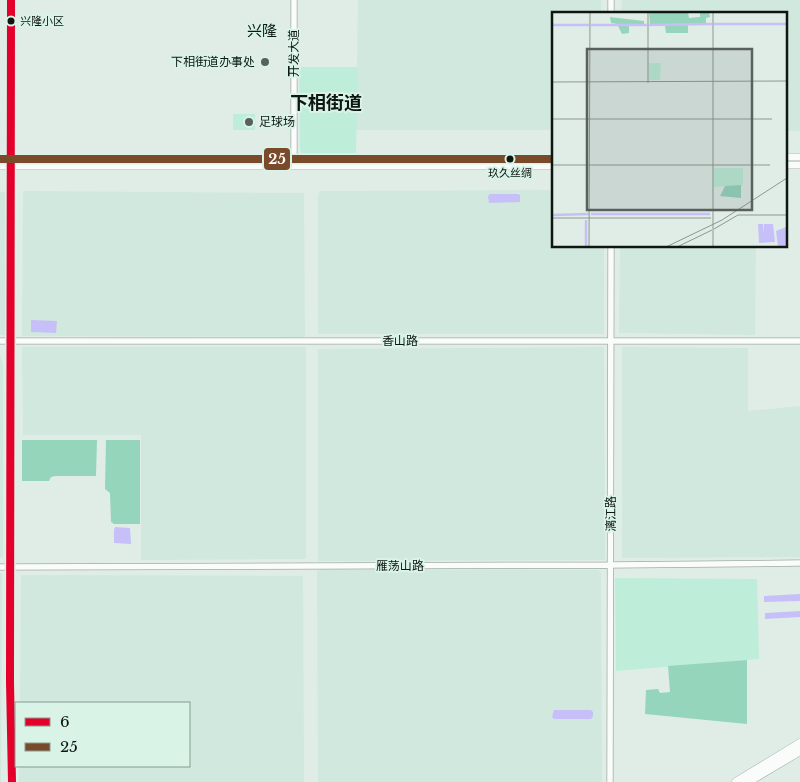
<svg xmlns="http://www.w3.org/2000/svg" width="800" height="782" font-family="'Libre Baskerville','Noto Sans SC',serif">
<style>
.built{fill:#d0e8dd}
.green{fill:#beeed9}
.forest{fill:#94d5bc}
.water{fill:#c7c0f8}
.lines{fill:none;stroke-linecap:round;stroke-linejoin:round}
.minor-casing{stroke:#a2aca7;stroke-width:7}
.major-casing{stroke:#a2aca7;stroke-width:8}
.highway-casing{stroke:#a2aca7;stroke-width:9}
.minor{stroke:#fafcfb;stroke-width:5.5}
.major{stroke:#fafcfb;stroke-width:7}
.highway{stroke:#fafcfb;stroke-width:8}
.bus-1-casing{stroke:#daf3e7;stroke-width:11}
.bus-2-casing{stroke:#daf3e7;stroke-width:11}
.bus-1{stroke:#e4002b;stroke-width:8}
.bus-2{stroke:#7a4b2a;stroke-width:8}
.bus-dot{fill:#0e1612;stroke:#daf3e7;stroke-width:2}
.poi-dot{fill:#58615d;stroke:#daf3e7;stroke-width:2}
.labels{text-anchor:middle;stroke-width:4;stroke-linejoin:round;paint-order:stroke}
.bus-label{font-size:11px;fill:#0e1612;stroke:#daf3e7;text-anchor:start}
.street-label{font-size:12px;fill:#0e1612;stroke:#daf3e7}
.poi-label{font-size:12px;fill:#0e1612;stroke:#daf3e7;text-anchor:end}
.quarter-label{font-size:15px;fill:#0e1612;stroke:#daf3e7}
.district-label{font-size:18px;font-weight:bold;fill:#0e1612;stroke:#daf3e7}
.inset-river{fill:none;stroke:#c7c0f8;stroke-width:2.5}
.inset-road{fill:none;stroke:#8c9792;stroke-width:1}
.view{fill:#58615d;fill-opacity:0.15;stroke:#58615d;stroke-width:2.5}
.inset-edge{fill:none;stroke:#0e1612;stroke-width:2.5}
.line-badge{stroke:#daf3e7;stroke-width:2}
.badge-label{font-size:14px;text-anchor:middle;font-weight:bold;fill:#fff}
</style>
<rect width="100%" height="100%" fill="#e0ede7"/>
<path class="built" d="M358,0h243v14h-47v116h-198z
M622,0h178v131h-14v-117h-165z
M554,190v56h50v88h-286v-139l2,-4z
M23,191l281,2 1,144 -283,-1z
M0,192h5l1,143h-6z
M620,246h136l-1,89 -136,-2z
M22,347h284v212l-165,1v-125h-118z
M604,347l1,213 -287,1v-212z
M622,347l126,1v63l52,-5v151l-178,1z
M0,355l3,9v192l-3,2z
M320,569l278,1 3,3 1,209h-284l-1,-211z
M0,573h2l-1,209h-1z
M21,575l282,1 1,206h-285v-16h170v-63h-169z"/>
<path class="green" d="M299,67h59l-2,86h-54l-2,-3z
M233,114h22v16h-22z
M615,578l142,1 2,80 -143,12z"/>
<path class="forest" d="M22,440h75l-1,36h-40l-5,1 -2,4h-27z
M106,440h34v84h-26l-3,-2 -1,-29 -5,-4z
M747,660v64l-102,-10 1,-24 12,-1 2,4 10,-1 -2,-26z"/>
<path class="water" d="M490,194h28l2,1v7l-31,1 -1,-7z
M31,320l26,1 -1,12 -25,-1z
M115,527l15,1 1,16 -17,-1v-13z
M800,594v7l-36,1v-6z
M800,611v6l-35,2v-6z
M554,710h37l2,2v4l-2,3h-37l-2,-2z"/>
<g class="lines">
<g class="minor-casing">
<path id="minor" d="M11,0l-1,682 2,100
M611,14v-14
M294,166v-166
M0,341h800
M0,567l610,-2 190,-2
M610,782l1,-536"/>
</g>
<g class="major-casing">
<path id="major" d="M786,157h14
M0,159h554
M786,165h14
M0,166h554"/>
</g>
<g class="highway-casing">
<path id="highway" d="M736,782l64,-39
M748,782l52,-31"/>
</g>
<use href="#minor" class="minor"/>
<use href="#major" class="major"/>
<use href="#highway" class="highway"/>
<g class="bus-1-casing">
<path id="bus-1" d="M11,0l-1,682 2,100"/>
</g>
<g class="bus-2-casing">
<path id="bus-2" d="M0,159h554"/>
</g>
<use href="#bus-1" class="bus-1"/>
<use href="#bus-2" class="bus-2"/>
</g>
<g class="bus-dot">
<circle cx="11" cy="21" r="4.5"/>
<circle cx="510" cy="159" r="4.5"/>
</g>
<g class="poi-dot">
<circle cx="265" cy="62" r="5"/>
<circle cx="249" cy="122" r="5"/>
</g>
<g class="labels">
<g class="bus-label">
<text x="20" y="25">兴隆小区</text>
<text x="510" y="177" text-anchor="middle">玖久丝绸</text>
</g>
<g class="street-label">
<text transform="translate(294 53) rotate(-90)" y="4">开发大道</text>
<text x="400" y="345">香山路</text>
<text transform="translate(611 514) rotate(-90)" y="4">漓江路</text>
<text x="400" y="570">雁荡山路</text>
</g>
<g class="poi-label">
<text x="255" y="66">下相街道办事处</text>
<text x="259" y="126" text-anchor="start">足球场</text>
</g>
<g class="quarter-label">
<text x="262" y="36">兴隆</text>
</g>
<g class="district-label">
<text x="326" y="109">下相街道</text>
</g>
</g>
<g transform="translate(552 12)">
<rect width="235" height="235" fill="#e0ede7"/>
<path d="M97,51h12l-1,17h-11zM162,156h29v17l-29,2z" fill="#beeed9"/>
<path d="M97,0h39l1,6 11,-1v-5h9l1,5 -4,1v5l-18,1v9h-22l-1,-7h-15zM58,5l34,4v5h-15v7l-7,1 -5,-10 -6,-1zM189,173v13l-21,-2 5,-10z" fill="#94d5bc"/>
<path d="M206,212h5v10l1,-10h9l2,18 -16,1zM234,215l1,20h-9l-2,-16z" fill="#c7c0f8"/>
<path class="inset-river" d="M162,12h73M0,13h37M39,13h56M97,13l63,-1M39,202h119M0,203l37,-1M34,235v-27"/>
<path class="inset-road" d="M0,70l235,-1M96,71v-71M0,107h220M0,153h218M0,206h159M162,217l24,-14h49M37,235l1,-235M114,235l56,-27 65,-42M125,235l35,-17M161,235v-235"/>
<path class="view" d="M35,37h165v161h-165z"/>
<rect width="235" height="235" class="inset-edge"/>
</g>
<rect class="line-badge" x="263" y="147" width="28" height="24" rx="5" fill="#7a4b2a"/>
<g class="badge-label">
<text x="277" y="164">25</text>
</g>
<rect x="15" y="702" width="175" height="65" fill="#daf3e7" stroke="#889b92"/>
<rect x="25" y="718" width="25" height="8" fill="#e4002b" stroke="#889b92"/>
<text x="60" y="727" font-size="15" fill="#0e1612">6</text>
<rect x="25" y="743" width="25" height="8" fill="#7a4b2a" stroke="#889b92"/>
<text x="60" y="752" font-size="15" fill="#0e1612">25</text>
</svg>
